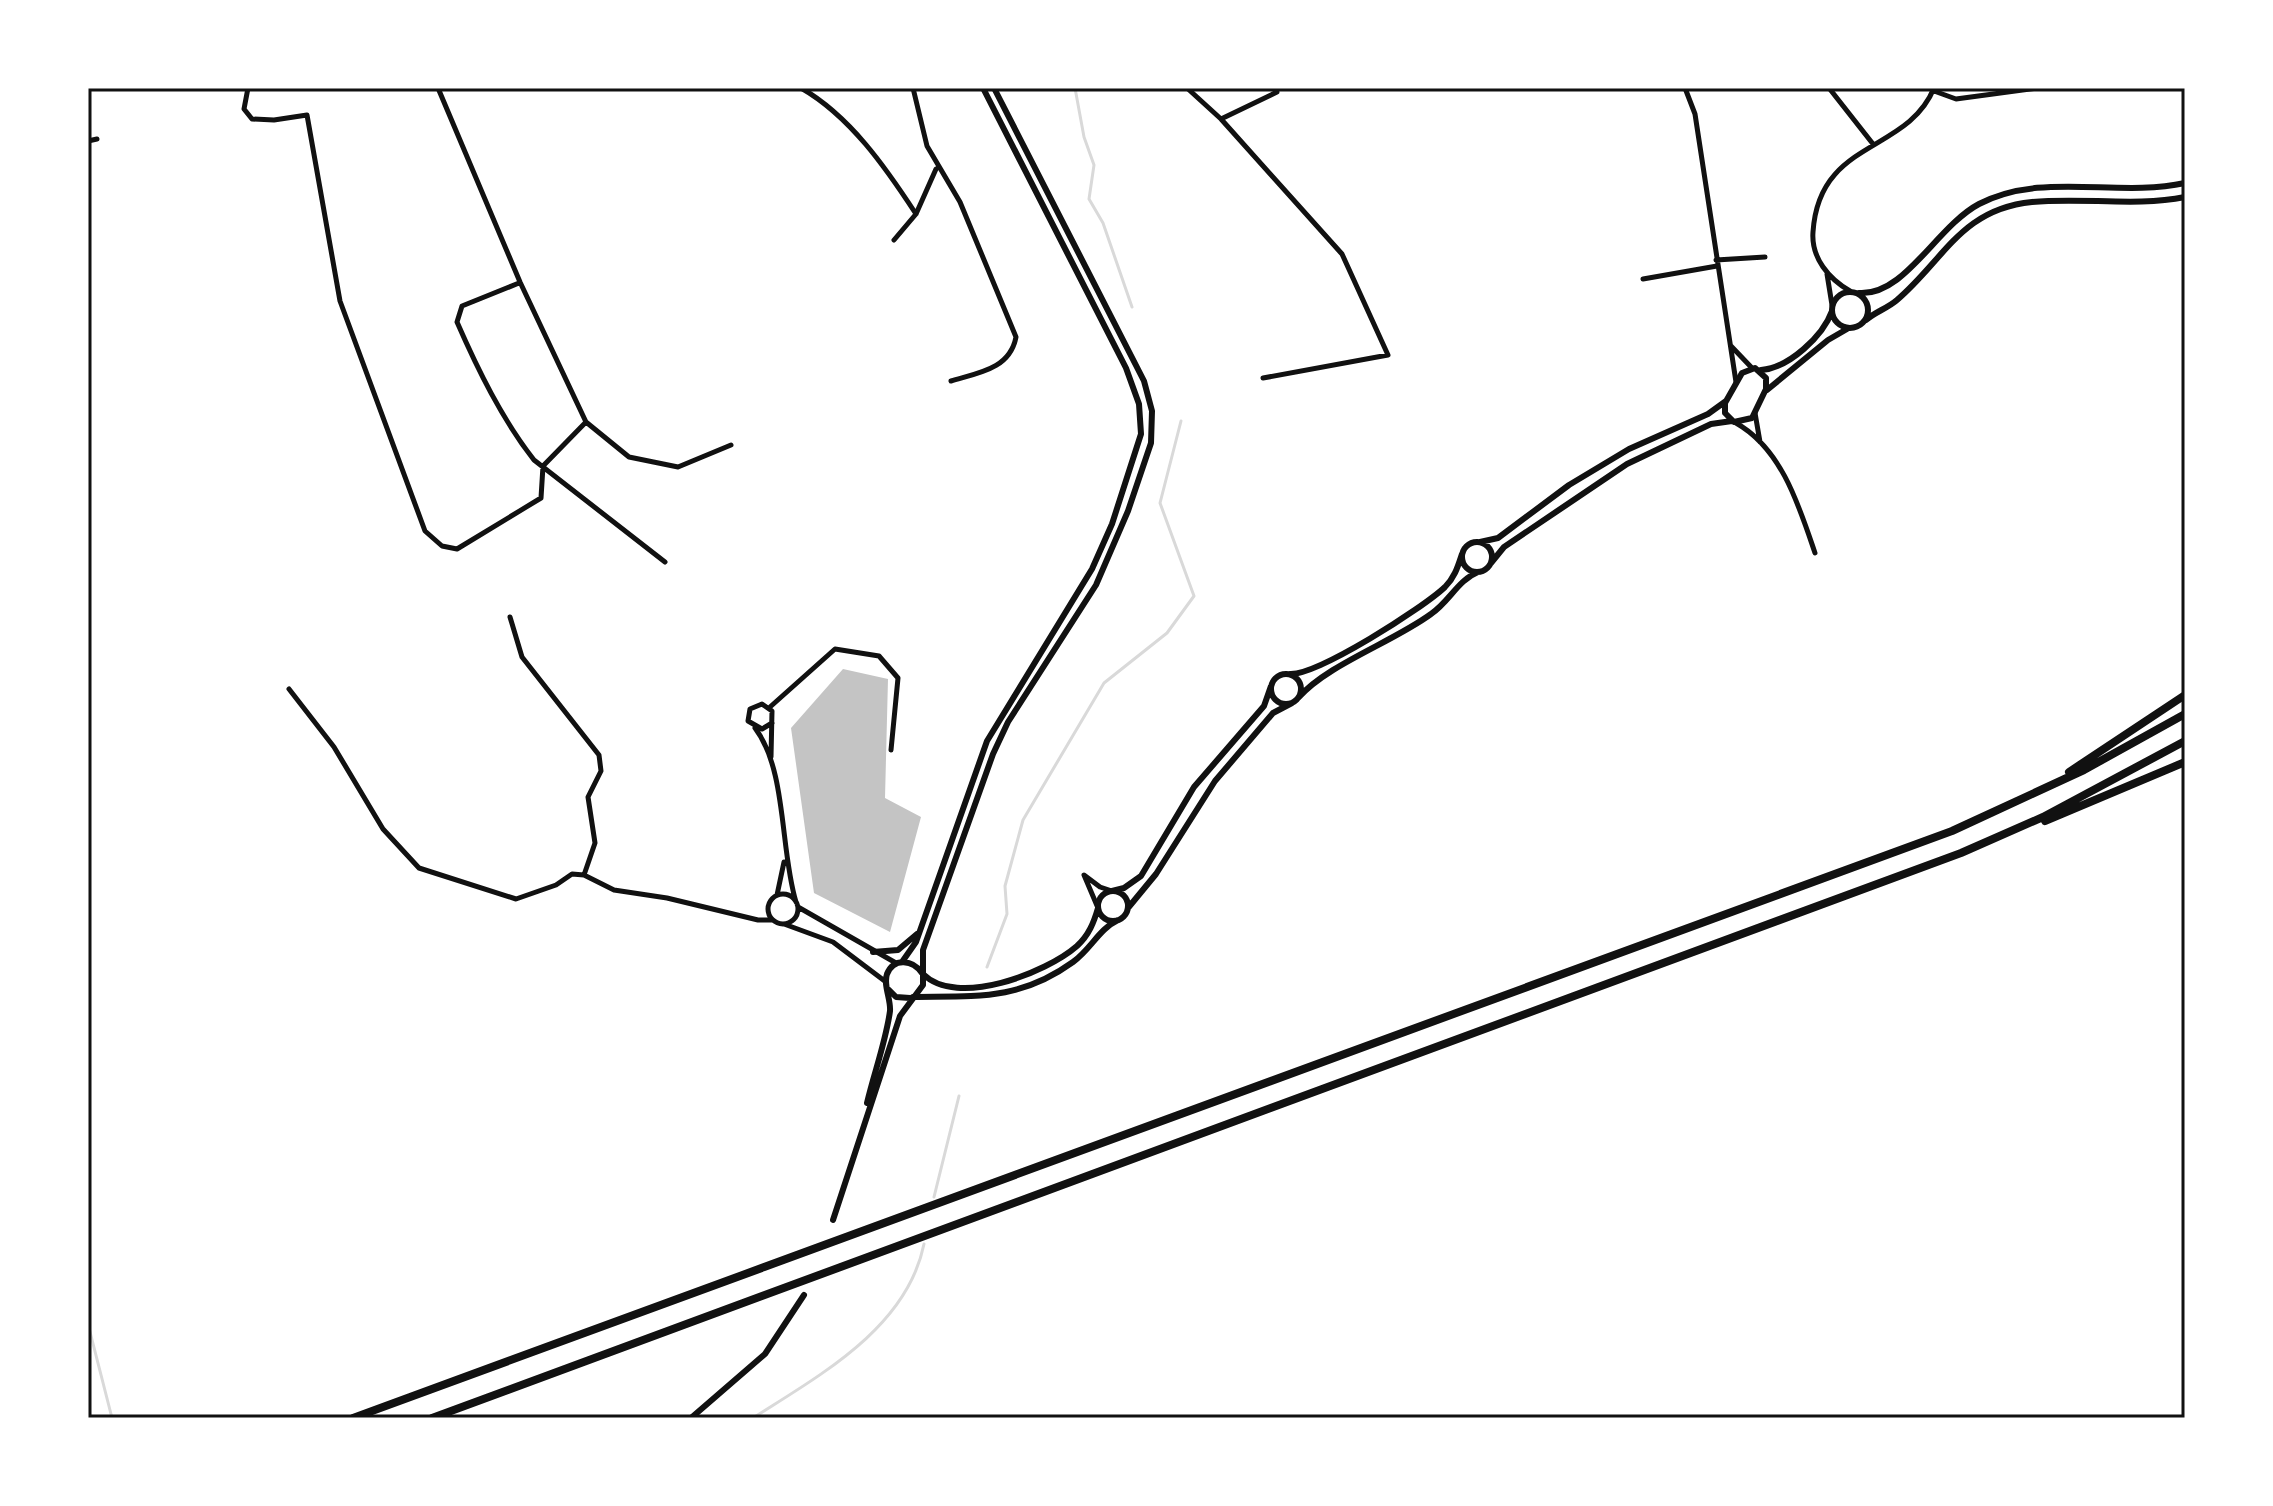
<svg xmlns="http://www.w3.org/2000/svg" width="2273" height="1506" font-family="'IBM Plex Serif',serif">
<style>
.lines{fill:none;stroke-linecap:round;stroke-linejoin:round}
.stream{stroke:#d9d9d9;stroke-width:3}
.building{fill:#c4c4c4}
.minor{stroke:#111;stroke-width:5}
.tertiary{stroke:#111;stroke-width:6}
.secondary{stroke:#111;stroke-width:6}
.trunk{stroke:#111;stroke-width:8}
.neatline{fill:none;stroke:#111;stroke-width:3}
</style>
<rect width="100%" height="100%" fill="#fff"/>
<g class="lines">
<path class="stream" d="M1075,88l9,49 10,28 -5,34 14,24 29,84
M987,967l20,-53 -2,-28 18,-66 81,-137 63,-50 27,-37 -34,-93 21,-82
M934,1197l25,-101
M88,1324l24,94
M753,1418c67,-43 154,-90 171,-174"/>
</g>
<path class="building" d="M843,669l45,10 -3,119 36,19 -31,115 -76,-39 -23,-165z"/>
<g class="lines">
<path class="minor" d="M248,88l-4,21 8,10 22,1 33,-5 33,186 85,230 17,15 15,3 84,-51 2,-32 43,-44
M438,88l82,194 66,140 43,35 49,10 53,-22
M801,88c49,28 85,80 115,126
M913,88l14,58 33,56 56,135c-6,32 -38,36 -65,44
M1187,88l34,31 121,135 46,101 -125,23
M1685,88l10,26 41,268
M1829,88l44,56
M2048,88h81
M1934,91l22,8 82,-11
M1221,119l56,-27 -1,-4
M88,141l9,-2
M894,240l22,-26 20,-45
M1716,260l49,-3
M1827,274l5,31
M1643,279l74,-13
M519,283l-57,23 -5,16c21,48 45,97 77,138l131,102
M1850,291c-21,-12 -39,-33 -37,-59 6,-93 94,-78 121,-144
M1731,346l21,22
M1755,413l5,29
M1736,423c46,26 63,83 79,130
M510,617l12,40 77,98 2,16 -13,26 7,46 -11,32
M289,689l45,58 49,82 36,39 97,31 40,-14 16,-11 12,1 30,15 53,8 91,22h14
M770,707l65,-58 44,7 19,22 -7,72
M755,728c32,42 25,122 41,174
M771,757l1,-46 -10,-7 -12,5 -2,12 14,8 10,-6
M768 909a15 15 0 1 1 30 0a15 15 0 1 1-30 0Z
M777,895l7,-33
M798,907l98,56
M1098,908l-14,-33 16,12 12,4
M784,924l49,18 53,40"/>
<path class="tertiary" d="M1832 310a18 18 0 1 1 36 0a18 18 0 1 1-36 0Z
M1859,293c46,3 77,-66 120,-89 63,-33 138,-6 206,-21
M1866,320c9,-8 22,-12 31,-20 47,-40 64,-91 135,-98 51,-5 103,5 153,-5
M1755,368l11,10v11l-14,29 -18,4 -9,-9v-10l17,-30z
M1761,370c28,-2 62,-34 71,-59
M1767,390l61,-50 19,-11
M1462 557a15 15 0 1 1 30 0a15 15 0 1 1-30 0Z
M1480,542l18,-4 71,-53 60,-36 79,-35 18,-13
M1491,563l13,-16 123,-83 84,-40 21,-3
M1271 689a15 15 0 1 1 30 0a15 15 0 1 1-30 0Z
M1290,674c28,1 133,-66 155,-87 10,-10 13,-21 17,-33
M1298,698c30,-34 95,-56 133,-84 18,-12 27,-34 47,-42
M1098 906a15 15 0 1 1 30 0a15 15 0 1 1-30 0Z
M1112,891l12,-3 17,-12 53,-89 70,-81 7,-20
M1128,908l28,-34 59,-93 58,-68 19,-10
M923,974c34,34 123,-1 154,-28 12,-11 17,-24 21,-38
M913,997c62,-1 106,4 160,-35 18,-13 26,-33 45,-42"/>
<path class="secondary" d="M873,952l25,-2 19,-16
M902,962l14,-20 71,-201 105,-172 20,-45 29,-90 -2,-30 -13,-36 -143,-280
M889,990l7,7 14,1
M867,1103c7,-30 19,-62 23,-92 1,-12 -7,-26 -3,-37 7,-17 26,-14 35,-1
M833,1220l67,-204 23,-31v-35l70,-196 15,-32 88,-137 32,-74 23,-68 1,-32 -8,-30 -150,-293
M691,1418l74,-64 39,-59"/>
<path class="trunk" d="M2069,772l116,-77
M2045,821l140,-59
M353,1418l1599,-587 132,-61 101,-56
M432,1418l1529,-565 82,-36 142,-76"/>
</g>
<rect width="2273" height="1506" fill="none" stroke="#ffffff" stroke-width="180"/>
<rect x="90" y="90" width="2093" height="1326" class="neatline"/>
</svg>
